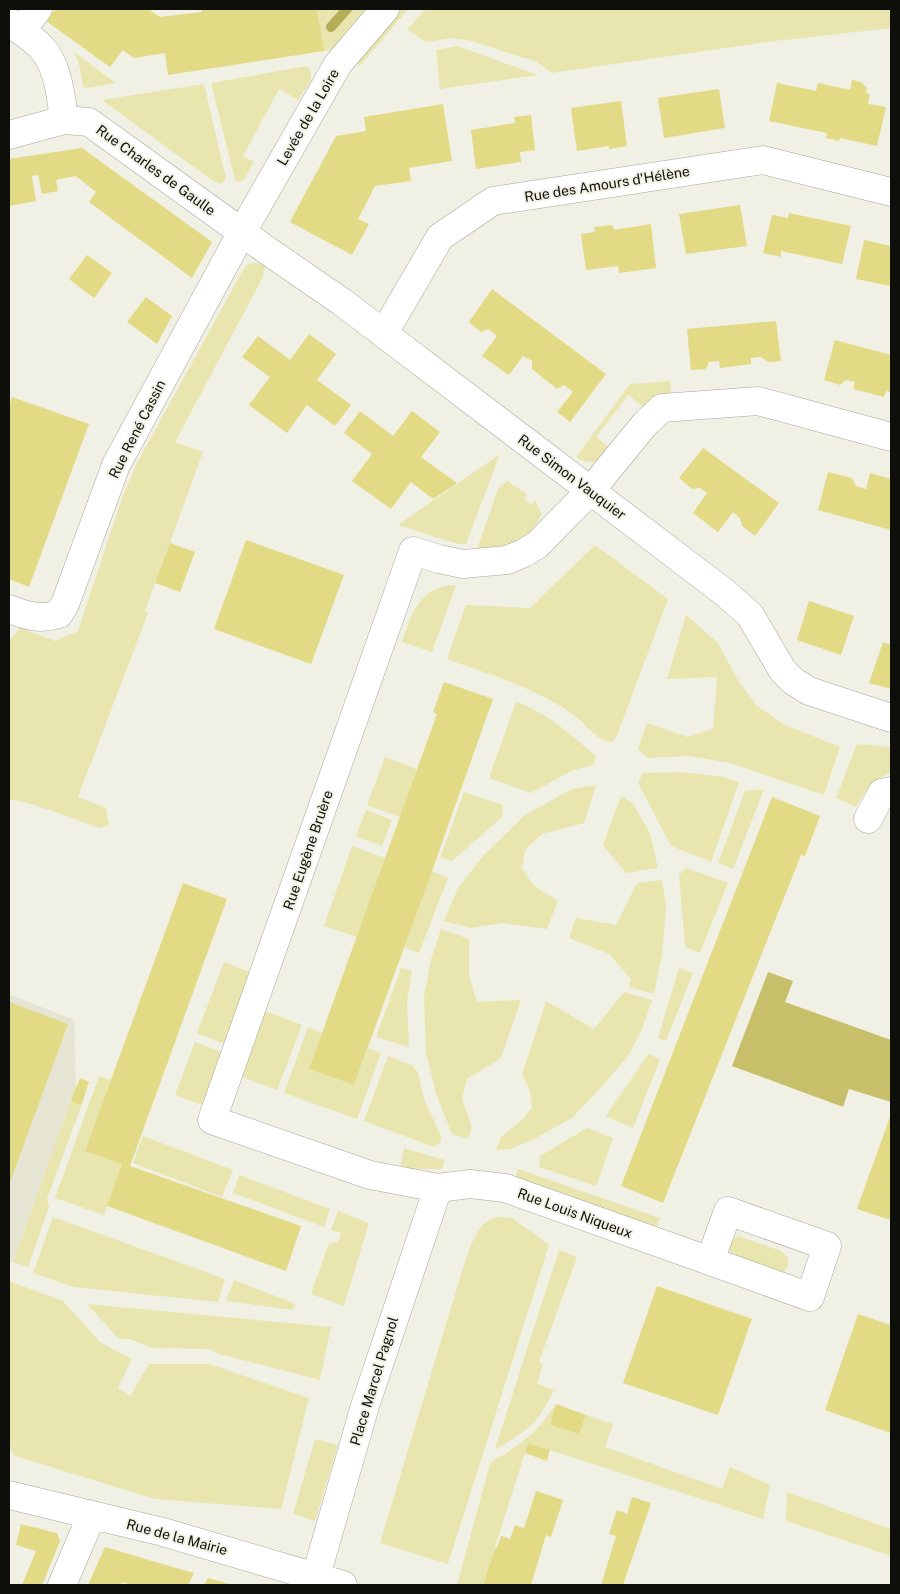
<svg xmlns="http://www.w3.org/2000/svg" width="900" height="1594" font-family="'Public Sans',sans-serif">
<style>
.built{fill:#e6e5d3}
.green{fill:#e9e5ae}
.forest{fill:#c7bf69}
.lines{fill:none;stroke-linecap:round;stroke-linejoin:round}
.stream{stroke:#b5ad57;stroke-width:10}
.building{fill:#e2da84}
.minor-casing{stroke:#a6a59b;stroke-width:29}
.minor{stroke:#fff;stroke-width:28}
.labels{text-anchor:middle;stroke-width:4;stroke-linejoin:round;paint-order:stroke}
.street-label{font-size:14px;fill:#0e0e0b;stroke:#f1f0e5}
</style>
<rect width="100%" height="100%" fill="#f1f0e5"/>
<path class="built" d="M9,994l65,26 2,66 -63,176 -4,-1z"/>
<path class="green" d="M317,9h54l-33,39 -14,3z
M393,9h15l-48,57 -4,-4z
M426,9h465v19l-116,13 -224,32 -14,-11 -69,-22 -15,-2 -28,4 -18,-13z
M457,46l81,29 -98,14 -4,-39z
M74,52l42,31 -30,5 -3,-1 -4,-23z
M307,66l4,6v9l-13,19 -19,-11 -36,67 11,6 -10,18 -6,2 -3,-2 -24,-97z
M204,84l22,95 -5,5 -8,-3 -111,-81z
M256,263l9,3 -2,11 -88,165 28,10 -58,159 3,2 -70,184 28,11 3,17 -10,3c-17,-6 -76,-30 -90,-28v-159l11,-13 35,13 23,-10 44,-133 14,-33 107,-195 5,-6z
M670,381l2,16 -26,12 -18,-14 -32,42 18,14c-14,9 -22,16 -38,6l54,-73z
M500,454l-34,90h-8l-60,-19z
M507,481l20,13 -3,5 7,6 4,-5 7,14c-18,33 -33,32 -66,38l22,-63z
M595,545l73,54 -52,139 -5,4c-15,-2 -25,-18 -37,-27 -38,-27 -83,-40 -127,-56l19,-54 64,3z
M456,585l-24,67 -30,-10c10,-30 18,-56 54,-57z
M686,615l32,28 21,39 18,24 28,19 55,22 -16,48 -94,-32 -41,-7 -42,2 -9,-9 9,-26 40,14 26,-8 4,-52 -50,2z
M516,702c32,11 55,33 80,54l-2,9 -23,6 -40,22 -42,-15z
M857,744l34,3v25c-19,10 -25,16 -35,35l-20,-9z
M385,757l32,12 -17,48 -33,-12z
M681,772l43,5 15,5 -28,80 -40,-16 -33,-63 5,-10z
M596,785l-12,38 -42,11 -17,16 -3,18 11,17 25,16 -11,28 -44,-6 -33,5 -26,-7 14,-33 25,-32 42,-41 47,-26z
M764,789l-31,80 -15,-6 27,-72z
M464,792l39,13 -1,12 -50,44 -12,-3z
M621,796l12,8 17,29 8,35 -32,5 -23,-28z
M366,810l26,10 -10,26 -26,-10z
M352,846l33,12 -28,79 -33,-11z
M686,868l42,15 -28,70 -15,-6 -6,-72z
M432,871l16,7 -29,75 -16,-6z
M662,880l4,27 -4,47 -8,40 -25,-7 2,-8 -22,-25 -40,-16 7,-20 40,7 21,-42z
M441,929l28,10v37l8,26 44,-2 -20,58 -34,21 -5,20 10,28 -4,12 -16,-5 -16,-40 -10,-42 -2,-55 7,-38z
M224,962l31,12 -27,71 -31,-12z
M401,968l11,3 -5,30 2,46 -33,-10z
M679,968l14,5 -27,68 -8,-3z
M624,992l28,8 -9,27 -15,29 -24,28 -32,34 -40,22 -22,9 -14,1 5,-13 21,-17 10,-12 -2,-17 -8,-16 24,-74 48,28z
M262,1010l40,15 -25,65 -40,-15z
M308,1027l14,6 -13,36 45,16 14,-37 13,5 -24,66 -73,-26z
M195,1042l30,11 -20,53 -30,-11z
M648,1054l12,5 -27,69 -27,-12z
M388,1056l23,9 7,7 6,27 17,37 -1,7 -6,4 -70,-26z
M99,1076l12,4 -25,71 36,13 -18,51 -49,-17z
M76,1086l9,10 -38,103 2,8 -21,60 -15,-5z
M587,1128l26,10 -17,48 -57,-19 1,-11z
M143,1136l90,34 -11,27 -89,-34z
M404,1148l40,12 -2,9h-42z
M518,1169l142,49 -4,11 -141,-51z
M239,1175l91,34 -6,18 -91,-34z
M338,1211l31,12 -25,83 -33,-12 18,-51 9,-1 3,-9 -10,-3z
M53,1217l172,62 -7,23 -144,-15 -41,-14z
M500,1217l12,1 37,27 -101,319 -68,-21 86,-285c7,-17 13,-39 34,-41z
M738,1236l43,15 7,7v9l-6,6 -52,-19c-3,-9 1,-13 8,-18z
M559,1250l18,7 -38,105 4,2 -6,20 17,6c-6,11 -12,25 -22,34 -11,11 -24,18 -37,25z
M234,1280l60,23 1,4 -3,3 -66,-9z
M9,1281l54,20 37,41 32,17 -14,29 12,8 19,-32h60l100,34 -28,111 -126,-10 -140,-43 -6,-9z
M87,1304l244,23 -11,53 -104,-27 -6,-4 -58,-1 -22,-9h-11z
M556,1404l-6,21 29,9 7,-19 27,9 -8,23 117,42 8,-22 40,18 -7,34 -235,-76 -45,142h-26l33,-121c6,-6 13,-8 19,-13 20,-12 34,-28 47,-47z
M315,1439l23,6 -23,76 -22,-7z
M787,1492l104,37v27l-105,-35z"/>
<path class="forest" d="M768,972l25,9 -8,21 106,38v62l-42,-13 -6,18 -111,-41z"/>
<g class="lines">
<path class="stream" d="M331,27l16,-18"/>
</g>
<path class="building" d="M55,9h93l12,8 42,-5 -1,-3h116l7,42 -156,24 -3,-22 -31,5 -11,-8 -13,17 -64,-46z
M852,80l9,2 6,6 -1,5 4,1 -2,10 18,3 -9,39 -37,-8 -1,3 -13,-3 1,-5 -58,-12 8,-38 39,8 2,-8 32,7z
M719,89l6,39 -61,10 -6,-40z
M621,101l6,45 -18,3v-3l-32,5 -6,-43z
M443,104l9,57 -43,7 2,13 -36,5 -17,33 11,5 -17,31 -62,-33 46,-86 30,-5 -2,-14z
M531,115l4,35 -15,2 1,10 -45,7 -5,-39 44,-7 -1,-6z
M82,148l130,94 -20,36 -103,-76 7,-10 -20,-16 -20,4 2,11 -16,3 -4,-19 -6,1 4,25 -27,5v-47z
M740,205l7,41 -61,8 -7,-40z
M789,213l62,13 -9,38 -61,-13v6l-18,-4 9,-38 16,3z
M651,224l5,44 -37,5 -1,-7 -32,4 -5,-36 14,-2 -1,-5 18,-2 2,5z
M864,240l27,6v40l-35,-7z
M87,255l25,18 -18,25 -25,-19z
M492,289l114,85 -36,48 -13,-10 16,-20 -9,-7 -7,4 -25,-20v-8l-9,-5 -14,19 -27,-19 15,-20 -9,-7 -7,3 -12,-10z
M146,297l26,19 -15,28 -30,-22z
M776,321l5,40 -12,1 -8,-5 -10,1v6l-31,4 -1,-7 -10,1 -3,7 -15,1 -4,-41z
M309,334l27,20 -19,26 34,25 -16,21 -28,-21 -20,28 -38,-28 21,-28 -28,-20 16,-21 32,24z
M835,340l56,15v37l-5,-1 -2,6 -31,-8 2,-7 -9,-2 -6,5 -16,-5z
M12,397l77,27 -60,163 -20,-8v-173z
M360,411l33,25 19,-25 28,21 -19,25 36,26 -24,16 -22,-17 -20,27 -39,-28 20,-27 -28,-21z
M703,448l76,55 -24,33 -13,-10 -2,-8 -7,-6 -15,20 -25,-19 14,-20 -7,-5 -8,1 -13,-11z
M828,472l24,6 4,8 10,3 4,-16 21,6v51l-73,-20z
M246,540l98,35 -33,89 -97,-35z
M170,543l25,9 -15,40 -25,-9z
M809,601l45,15 -13,39 -44,-15z
M883,642l8,3v44l-22,-6z
M444,682l49,17 -61,172 -78,214 -45,-16 128,-355 -4,-2z
M772,797l48,19 -15,40 -4,-1 -138,348 -42,-17z
M183,883l44,16 -97,267 171,60 -15,45 -179,-65 15,-42 -37,-13z
M9,1002l59,22 -59,161z
M80,1078l9,4 -8,23 -10,-4z
M891,1114v106l-34,-11z
M657,1286l95,33 -34,96 -95,-32z
M858,1314l33,11v108l-66,-23z
M556,1404l30,11 -7,19 -29,-9z
M528,1443l22,7 -3,11 -22,-8z
M536,1491l27,9 -12,37 -5,-2 -15,50h-48l12,-37h2l4,-12 9,3 5,-14 9,3z
M632,1497l19,6 -28,82h-22l15,-49 -7,-2 8,-24 10,4z
M21,1524l36,9 3,8 -18,44h-20l14,-34 -20,-6z
M105,1547l47,14 42,12 -6,12h-55l-11,-3 -1,3h-33z
M208,1578l25,7h-29z"/>
<g class="lines">
<g class="minor-casing">
<path id="minor" d="M9,22c10,8 22,15 31,24 18,18 21,50 24,74l25,2 176,127 77,53 382,290 26,23 33,56 10,10 16,10 82,27
M21,31l17,-22
M9,135l55,-15
M384,333l56,-96 53,-36 270,-41 128,32
M9,609c18,7 31,11 50,5l6,-10 51,-139 126,-233 96,-168 47,-55
M868,819l14,-26 9,-2
M710,1261l100,36 17,-51 -99,-35 -18,50 -205,-73 -35,-4 -32,4 -68,-13 -158,-55 201,-569 26,8 24,5 44,-4 17,-7 13,-8 54,-55 54,-66 17,-16 96,-7 133,36
M9,1495l154,37 180,53
M316,1576l49,-170 73,-218
M62,1585l30,-70"/>
</g>
<use href="#minor" class="minor"/>
</g>
<g class="labels">
<g class="street-label">
<text transform="translate(308 117) rotate(-60)" y="5">Levée de la Loire</text>
<text transform="translate(156 170) rotate(36)" y="5">Rue Charles de Gaulle</text>
<text transform="translate(607 184) rotate(-9)" y="5">Rue des Amours d'Hélène</text>
<text transform="translate(137 429) rotate(-63)" y="5">Rue René Cassin</text>
<text transform="translate(572 477) rotate(37)" y="5">Rue Simon Vauquier</text>
<text transform="translate(308 850) rotate(-71)" y="5">Rue Eugène Bruère</text>
<text transform="translate(575 1213) rotate(20)" y="5">Rue Louis Niqueux</text>
<text transform="translate(374 1381) rotate(-73)" y="5">Place Marcel Pagnol</text>
<text transform="translate(177 1537) rotate(15)" y="5">Rue de la Mairie</text>
</g>
</g>
<rect width="900" height="1594" fill="none" stroke="#0e0e0b" stroke-width="20"/>
</svg>
